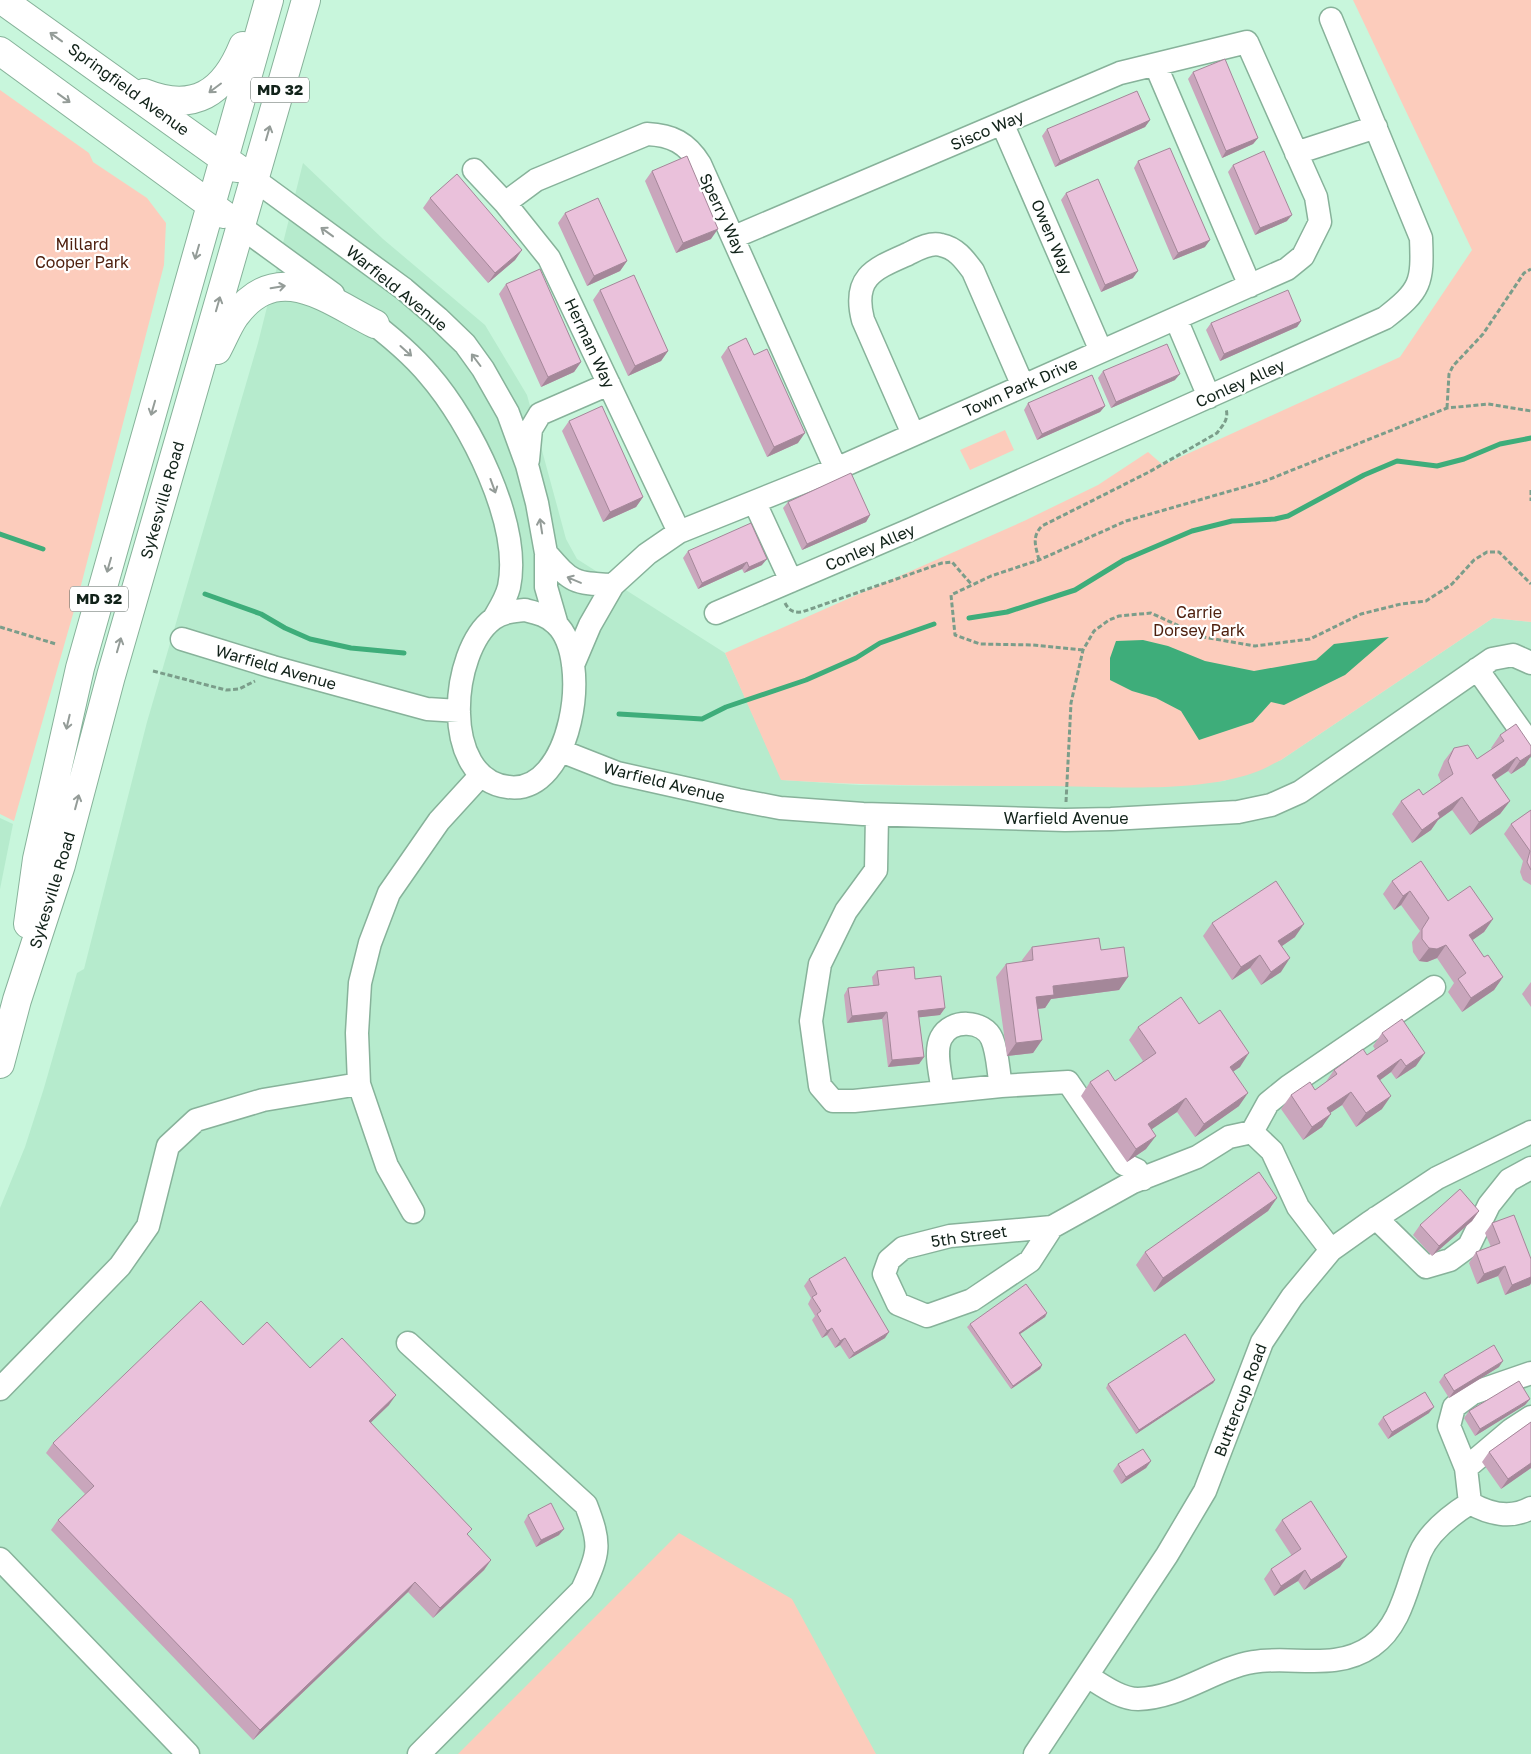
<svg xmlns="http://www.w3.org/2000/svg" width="1531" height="1754" font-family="'Golos Text',sans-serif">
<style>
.built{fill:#b6ebcd}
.green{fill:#fcccbc}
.water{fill:#3ead7a}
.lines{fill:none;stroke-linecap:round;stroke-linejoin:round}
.stream{stroke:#3ead7a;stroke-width:5}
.minor-casing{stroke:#87b29a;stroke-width:25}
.major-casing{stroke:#87b29a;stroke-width:30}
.path{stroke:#7b9d8a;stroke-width:3;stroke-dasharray:5 2.5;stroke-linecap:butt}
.minor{stroke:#fff;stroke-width:22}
.major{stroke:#fff;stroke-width:28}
.wall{fill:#c9a6bc}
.shaded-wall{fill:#a48799}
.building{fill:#eac1db;stroke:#a48799}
.oneway{stroke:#949c98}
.labels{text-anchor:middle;stroke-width:4.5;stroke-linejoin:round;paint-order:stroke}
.shield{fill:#fff;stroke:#58645e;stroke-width:1}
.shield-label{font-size:15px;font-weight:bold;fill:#112219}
.street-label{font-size:16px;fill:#112219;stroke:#fff}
.park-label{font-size:16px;fill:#4e200f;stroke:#fff}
</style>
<rect width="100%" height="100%" fill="#c8f6dc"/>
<path class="built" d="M303,163l80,76 102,86 42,70 39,144 11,20 148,94 57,127 77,5 83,1h224l58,-5 57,-21 212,-142 38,4v1132h-1531v-546l25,-61 19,-59 33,-115 7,-4 63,-247 111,-379z
M0,818l13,6 -13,65z"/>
<path class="green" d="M1353,0h178v622l-38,-4 -212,142c-9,4 -18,10 -28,13 -60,21 -147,13 -210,13 -88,0 -174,0 -262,-6l-56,-127 299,-132 74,-36 50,-33 15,13 237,-108 72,-107z
M0,90l89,63 4,9 54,36 19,25 -2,42 -85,328 -65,228 -14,-7z
M1005,430l9,20 -44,20 -10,-20z
M679,1533l113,66 84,155h-418z"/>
<path class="water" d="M1389,637l-44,38 -61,30 -13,-3 -18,20 -54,18 -18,-29 -25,-13 -24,-7 -22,-11v-22l6,-17 27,-1 25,6 37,15 49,10 62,-11 18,-16z"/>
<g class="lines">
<path class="stream" d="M0,534l43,15
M205,594l56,20 24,14 25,11 41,9 53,5
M969,618l38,-6 68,-22 49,-30 68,-29 40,-10 43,-2 13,-3 76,-41 33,-14 40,5 27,-7 36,-15 31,-6
M619,714l83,5 24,-12 80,-27 50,-22 24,-15 54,-19"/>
<g class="minor-casing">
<path id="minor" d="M1156,66l94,220
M1002,123l99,228
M1296,153l80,-26
M474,170l31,33 44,55 130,274
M255,180l149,109 34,29 27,26 18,25 25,44 19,52 10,38 9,50v34l11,38
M505,203l31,-23 111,-46c25,1 40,9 53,30l136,305
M241,227l92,67
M361,314c24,18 49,38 68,61 41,47 93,149 80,212 -3,12 -9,21 -15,31
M1176,319l33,78
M913,434l-50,-114c-11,-43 11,-51 45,-66 10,-5 22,-12 33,-9 15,3 23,14 32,26l50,115
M528,460l3,-31 9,-15 69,-30
M755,503l36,78
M546,553c26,30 27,30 67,32
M525,610c12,3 22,5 31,14 37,34 16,172 -48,163 -68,-8 -58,-136 -15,-168 9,-7 21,-8 32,-9z
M716,613l196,-84 473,-211c36,-28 38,-35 36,-80l-90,-219
M182,639l91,28 154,42 32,2
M573,665l17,-40 23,-40 34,-31 32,-22 157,-63 451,-200 16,-13 17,-34 -4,-25 -69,-155 -127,31 -386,164
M1477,669l54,76
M561,751l56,22 121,27 42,8 83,6 202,6 46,-1 127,-7 33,-7 29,-13 192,-133 21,-4 18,8
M877,815l-1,55 -30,41 -26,53 -9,57 9,65 13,15h21l147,-15 67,-4 56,82 13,6 6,9
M943,1092c-2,-16 -9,-40 -2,-54 10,-20 43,-18 51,1 6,14 6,32 9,47
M1252,1132l16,-29 21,-17 145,-99
M413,1212l-26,-46 -28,-82 -2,-51 3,-50 10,-40 19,-50 50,-72 42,-46
M1376,1218l50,49 24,-7 19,-14 20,-41 20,-25 22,-12
M1052,1227l-22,34 -58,39 -45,16 -29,-12 -14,-30 5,-14 14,-12 47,-12 102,-9 81,-45 64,-25 32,-20 23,-5 20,19 26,56 33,43
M408,1343l178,162c15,39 14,47 -4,85l-163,164
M1531,1373l-58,20 -19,14 -5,19 17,42 4,35c19,11 41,16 61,5
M0,1389l120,-123 28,-40 20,-80 28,-26 67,-20 96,-16
M1466,1468l45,-38 20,-13
M0,1559l188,195
M1087,1676c15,9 33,23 51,23 42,-1 75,-30 115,-37 40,-7 82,10 119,-16 30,-21 35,-61 48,-93 9,-21 31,-38 50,-50
M1035,1754l132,-199 38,-64 57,-149 30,-45 39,-47 38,-27 68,-45 94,-46"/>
</g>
<g class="major-casing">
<path id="major" d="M2,0l235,168
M0,51l223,163
M144,93c50,20 80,0 99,-47
M217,350c6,-11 11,-24 18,-34 43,-58 92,-16 140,8
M28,924l9,-65 43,-191 189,-668
M0,1064l17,-64 44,-135 50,-189 195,-676"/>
</g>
<path class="path" d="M1447,408l2,-34 4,-8 30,-32 41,-61 7,-4
M1531,490v11
M1039,560c-3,-13 -8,-23 3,-34l107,-54 68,-39c6,-8 12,-14 9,-24
M785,603c4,8 9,10 17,9l140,-49 10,-1 20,23
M0,627l56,17
M1083,650l-50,-5 -53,-1 -25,-9 -4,-40 40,-19 48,-16 87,-39 139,-40 182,-73 41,-4 43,7
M153,671l73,19 13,-1 16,-8
M1066,802l5,-99 12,-53 11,-19 15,-11 10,-4 32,-3 52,24 52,9 55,-7 51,-25 40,-10 25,-3 26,-17 22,-24 13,-8h12l32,32"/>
<use href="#minor" class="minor"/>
<use href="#major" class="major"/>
</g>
<path class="wall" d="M1193,72l65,66 -5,6 -31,14 -34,-79z
M1150,120l-5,7 -90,40 -13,-31 5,-7z
M1138,161l67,86 -32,13 -39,-92z
M1233,165l54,56 -32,14 -27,-63z
M652,171l59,68 -35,14 -31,-72z
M1066,193l67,85 -32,14 -40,-92z
M430,198l92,52 -7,10 -27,23 -65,-75z
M565,213l62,48 -7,10 -33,15 -29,-63z
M506,284l75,78 -7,10 -33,15 -42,-93z
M600,290l68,61 -7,10 -33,15 -35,-76z
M1301,321l-4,6 -77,34 -14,-31 5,-7z
M728,347l26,8 44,88 -31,14 -46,-100z
M1103,371l72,9 -64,28 -13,-30z
M1028,403l77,3 -5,6 -63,28 -13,-30z
M569,421l74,76 -7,10 -33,15 -41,-91z
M788,502l82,13 -4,7 -64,28 -19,-42z
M688,551l74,14 -18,8 -2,-4 -44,20 -15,-31z
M1500,735l25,30 -14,9 -3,-3 -13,9 15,21 -10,13 -30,21 -18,-25 -14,10 -7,10 -19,13 -20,-29 9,-13 22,-6 18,-13 -3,-7 6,-14 10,-13 23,11 15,-10 -1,-1z
M1531,810v75l-8,-5 -3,-8 3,-11 -19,-27 7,-10z
M1392,881l101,38 -9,13 -12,8 12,17 19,20 -9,13 -32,22 -14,-20 6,-9 -17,-25 -10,4 -8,-1 -6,-9 -1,-10 8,-11 -19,-26 -7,5 -11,-16z
M1212,923l83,14 -13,9 -1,26 -20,13 -11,-17 -18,12 -29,-44z
M1032,947l69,3 27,27 -9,13 -68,9 -6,9 -7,1 4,31 -9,13 -26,3 -11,-79 10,-13 17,-2 -1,-2z
M877,971l38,8 30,29 -5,7 -21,2 5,40 -5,7 -31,3 -6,-48 -35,4 -3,-28 4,-7 25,-3 -1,-8z
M1531,982v25l-9,-13z
M1199,1024l41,43 -7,4 6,35 -44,31 -18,-25 -26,17 -5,20 -19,13 -46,-66 9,-14 25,-1 28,-20 -14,-21 9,-13z
M1382,1033l34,33 -20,13 -5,-7 -11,8 2,29 -26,18 -14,-22 -12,8 -8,14 -19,13 -22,-31 10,-14 24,-5 10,-7 9,-13 33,-15 8,-6 -2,-3z
M1277,1198l-9,13 -114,81 -18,-27 9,-13z
M1479,1211l-7,10 -40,35 -19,-21 7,-10z
M1492,1223l39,36v24l-1,2 -25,10 -7,-19 -21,8 -8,-21 7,-11 15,-5 -6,-14z
M809,1279l76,59 -36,21 -9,-14 -5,3 -8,-13 -5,3 -10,-18 3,-4 -7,-12 3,-6 -7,-12z
M1047,1313l-2,4 -25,17 22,31 -2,4 -29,20 -44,-62 3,-3z
M243,1345l67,23 79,37 -18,17 97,114 23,24 -7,10 -51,48 -25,-26 -155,148 -202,-210 7,-10 27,-26 -39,-41 7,-10z
M1499,1367l-50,31 -10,-16 5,-7z
M1215,1380l-2,3 -77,51 -30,-46 2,-4z
M1530,1399l-5,6 -50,31 -11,-18 5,-7z
M1429,1413l-41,26 -10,-15 5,-7z
M1531,1422v46l-30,21 -19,-27 7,-10z
M1151,1461l-5,7 -25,16 -8,-13 5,-7z
M528,1515l31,20 -23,12 -12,-25z
M1282,1520l58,47 -36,23 -6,-9 -24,15 -10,-17 7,-10 21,-13 -17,-26z"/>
<path class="shaded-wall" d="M1150,120l-5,7 -90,40 5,-6z
M1258,138l-5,6 -31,14 4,-7z
M1292,215l-5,6 -32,14 5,-7z
M718,229l-7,10 -35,14 7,-10z
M1210,240l-5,7 -32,13 5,-7z
M522,250l-7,10 -27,23 7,-10z
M627,261l-7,10 -33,15 7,-10z
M1138,271l-5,7 -32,14 4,-7z
M1301,321l-4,6 -77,34 4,-7z
M668,351l-7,10 -33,15 7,-10z
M581,362l-7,10 -33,15 7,-10z
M1180,374l-5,6 -64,28 5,-6z
M1105,406l-5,6 -63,28 5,-6z
M805,433l-7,10 -31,14 7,-10z
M643,497l-7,10 -33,15 7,-10z
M870,515l-4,7 -64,28 5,-6z
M767,559l-5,6 -18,8 5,-6z
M747,562l-5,7 -44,20 4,-6z
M1531,754v2l-6,9 -14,9 9,-13z
M1517,757l-9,14 -26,17 10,-13z
M1462,797l-10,13 -14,10 -7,10 -19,13 10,-13 16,-17z
M1510,801l-10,13 -30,21 9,-13z
M1410,891l-9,14 -7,5 9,-14z
M1493,919l-9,13 -24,17 9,-14z
M1304,924l-9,13 -26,18 9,-14z
M1446,945l-9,13 -10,4 -8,-1 10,-13z
M1260,955l-10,13 -18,12 9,-13z
M1290,958l-9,14 -20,13 10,-13z
M1128,977l-9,13 -68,9 -6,9 -18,2 9,-13 17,-11z
M1503,977l-9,13 -32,22 9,-14z
M945,1008l-5,7 -26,3 4,-7z
M887,1012l-5,7 -35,4 5,-7z
M1042,1040l-9,13 -26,3 9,-13z
M1249,1053l-9,14 -19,13 9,-13z
M1425,1053l-9,13 -20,13 10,-13z
M924,1057l-5,7 -31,3 4,-7z
M1401,1059l-10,13 -23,17 9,-13z
M1351,1092l-9,13 -24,16 9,-13z
M1248,1093l-9,13 -44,31 9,-13z
M1391,1096l-9,13 -26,18 10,-14z
M1186,1098l-9,14 -38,26 9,-14z
M1331,1114l-9,13 -19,13 9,-13z
M1156,1136l-10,13 -19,13 9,-13z
M1277,1198l-9,13 -114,81 9,-14z
M1479,1211l-7,10 -40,35 7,-10z
M1505,1266l-7,10 -21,8 7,-10z
M1531,1277v6l-1,2 -25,10 7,-10z
M1047,1313l-2,4 -28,19 2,-3z
M832,1328l-5,7 -5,3 5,-7z
M889,1332l-4,6 -36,21 5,-6z
M845,1338l-5,7 -5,3 5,-7z
M1503,1361l-4,6 -50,31 5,-7z
M1042,1365l-2,4 -29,20 2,-3z
M1215,1380l-2,3 -77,51 3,-4z
M396,1395l-7,10 -27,26 7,-10z
M1530,1399l-5,6 -50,31 5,-7z
M1434,1407l-5,6 -41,26 4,-7z
M1151,1461l-5,7 -25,16 5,-7z
M1531,1463v5l-30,21 7,-10z
M564,1529l-5,6 -23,12 5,-7z
M1347,1557l-7,10 -36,23 7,-10z
M491,1560l-7,10 -51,48 7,-10z
M1305,1570l-7,11 -24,15 7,-10z
M415,1582l-7,10 -155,148 7,-10z"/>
<path class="building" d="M1225,59l33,79 -32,13 -33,-79z
M1137,91l13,29 -90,41 -13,-32z
M1170,148l40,92 -32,13 -40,-92z
M1264,151l28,64 -32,13 -27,-63z
M687,156l31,73 -35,14 -31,-72z
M457,174l65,76 -27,23 -65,-75z
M1098,179l40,92 -33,14 -39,-92z
M598,198l29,63 -33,15 -29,-63z
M540,269l41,93 -33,15 -42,-93z
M634,275l34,76 -33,15 -35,-76z
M1288,290l13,31 -77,33 -13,-31z
M746,338l8,17 13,-6 38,84 -31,14 -46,-100z
M1167,344l13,30 -64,28 -13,-31z
M1092,375l13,31 -63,28 -14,-31z
M602,406l41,91 -33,15 -41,-91z
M851,473l19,42 -63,29 -19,-42z
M751,523l16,36 -18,8 -2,-5 -45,21 -14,-32z
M1516,724l15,22v8l-11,7 -3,-4 -25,18 18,26 -31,21 -17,-25 -24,16 2,4 -18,13 -21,-29 18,-12 4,6 30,-21 -5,-13 6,-13 14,-3 9,14 27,-18 -4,-6z
M1531,810v60l-4,-8 3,-11 -19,-27z
M1421,861l27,40 22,-15 23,33 -24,16 15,22 4,-2 15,22 -32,21 -13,-19 8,-6 -20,-28 -9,4 -8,-1 -7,-9v-10l7,-11 -19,-27 -7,5 -11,-15z
M1276,881l28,43 -26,17 12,17 -19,14 -11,-17 -19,12 -29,-44z
M1099,938l2,12 23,-3 4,30 -75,9 1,9 -18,2 6,43 -26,3 -10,-79 27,-4 -1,-13z
M914,967l1,12 26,-3 4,32 -27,3 6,46 -32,3 -5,-48 -35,4 -4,-28 31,-3 -2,-14z
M1181,997l18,27 21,-14 29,43 -19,14 18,26 -44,31 -18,-26 -38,26 8,12 -20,13 -46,-67 18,-12 7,11 41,-28 -18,-26z
M1402,1019l23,34 -19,13 -5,-7 -24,17 14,20 -25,17 -15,-21 -24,16 4,6 -19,13 -21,-32 19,-13 5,8 22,-16 -3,-4 29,-21 4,6 21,-14 -6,-8z
M1259,1172l18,26 -114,80 -18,-26z
M1460,1189l19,22 -40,35 -19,-21z
M1514,1215l17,44v18l-19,8 -7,-19 -21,8 -8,-22 24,-9 -8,-20z
M845,1257l44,75 -35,21 -9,-15 -5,3 -8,-13 -5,3 -10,-17 4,-3 -9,-14 5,-3 -8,-15z
M1026,1284l21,29 -28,20 23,32 -29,21 -43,-62z
M201,1301l42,44 24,-23 43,46 32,-30 54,57 -27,26 103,108 -5,5 24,26 -51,48 -25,-26 -155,148 -202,-210 36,-34 -41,-43z
M1185,1334l30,46 -76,50 -31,-46z
M1494,1345l9,16 -49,30 -10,-16z
M1519,1381l11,18 -50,30 -11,-18z
M1425,1392l9,15 -42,25 -9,-15z
M1531,1422v41l-23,16 -19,-27z
M1143,1449l8,12 -25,16 -8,-13z
M1311,1501l36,56 -36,23 -6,-10 -24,16 -10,-17 30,-20 -19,-29z
M551,1503l13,26 -23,11 -13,-25z"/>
<defs><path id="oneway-shaft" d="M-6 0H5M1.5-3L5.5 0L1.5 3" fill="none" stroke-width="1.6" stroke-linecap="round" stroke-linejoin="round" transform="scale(1.25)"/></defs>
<g class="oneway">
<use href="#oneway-shaft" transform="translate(56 37) rotate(-144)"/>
<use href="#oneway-shaft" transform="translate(215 88) rotate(143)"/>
<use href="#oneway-shaft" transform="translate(64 98) rotate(36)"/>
<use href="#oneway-shaft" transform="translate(268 133) rotate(-74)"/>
<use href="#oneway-shaft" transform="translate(327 232) rotate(-144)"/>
<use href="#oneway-shaft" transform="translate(197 252) rotate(106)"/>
<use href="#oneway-shaft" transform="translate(278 287) rotate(-9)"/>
<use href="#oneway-shaft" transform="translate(218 304) rotate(-74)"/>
<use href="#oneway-shaft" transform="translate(406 351) rotate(42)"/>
<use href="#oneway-shaft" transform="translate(476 360) rotate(-127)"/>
<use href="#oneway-shaft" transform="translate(153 408) rotate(106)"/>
<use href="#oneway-shaft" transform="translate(493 486) rotate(70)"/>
<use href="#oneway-shaft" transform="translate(541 526) rotate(-99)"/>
<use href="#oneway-shaft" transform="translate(109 565) rotate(106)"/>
<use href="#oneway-shaft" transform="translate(574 580) rotate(-157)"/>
<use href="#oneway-shaft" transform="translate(119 645) rotate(-74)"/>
<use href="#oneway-shaft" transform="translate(68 722) rotate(103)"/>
<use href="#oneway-shaft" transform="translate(77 802) rotate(-75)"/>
</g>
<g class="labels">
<g class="shield">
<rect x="251" y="77.5" width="58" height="25" rx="4"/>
<rect x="70" y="586.5" width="58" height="25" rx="4"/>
</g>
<g class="shield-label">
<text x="280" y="95">MD 32</text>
<text x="99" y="604">MD 32</text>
</g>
<g class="street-label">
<text transform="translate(129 89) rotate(36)" y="6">Springfield Avenue</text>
<text transform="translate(987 130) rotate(-23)" y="6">Sisco Way</text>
<text transform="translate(723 214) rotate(65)" y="6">Sperry Way</text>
<text transform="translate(1052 237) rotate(67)" y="6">Owen Way</text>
<text transform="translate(397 288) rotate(39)" y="6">Warfield Avenue</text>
<text transform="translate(590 343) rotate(65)" y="6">Herman Way</text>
<text transform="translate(1240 383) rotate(-24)" y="6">Conley Alley</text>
<text transform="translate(1020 387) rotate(-24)" y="6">Town Park Drive</text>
<text transform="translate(162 500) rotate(-74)" y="6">Sykesville Road</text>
<text transform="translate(870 547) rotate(-23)" y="6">Conley Alley</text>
<text transform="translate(276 667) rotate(16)" y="6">Warfield Avenue</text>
<text transform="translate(664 782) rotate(14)" y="6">Warfield Avenue</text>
<text x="1066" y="824">Warfield Avenue</text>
<text transform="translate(52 890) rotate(-73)" y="6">Sykesville Road</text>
<text transform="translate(969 1236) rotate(-8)" y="6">5th Street</text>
<text transform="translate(1240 1400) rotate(-69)" y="6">Buttercup Road</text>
</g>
<g class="park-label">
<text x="82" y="250">Millard<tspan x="82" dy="18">Cooper Park</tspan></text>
<text x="1199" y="618">Carrie<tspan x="1199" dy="18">Dorsey Park</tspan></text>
</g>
</g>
</svg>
